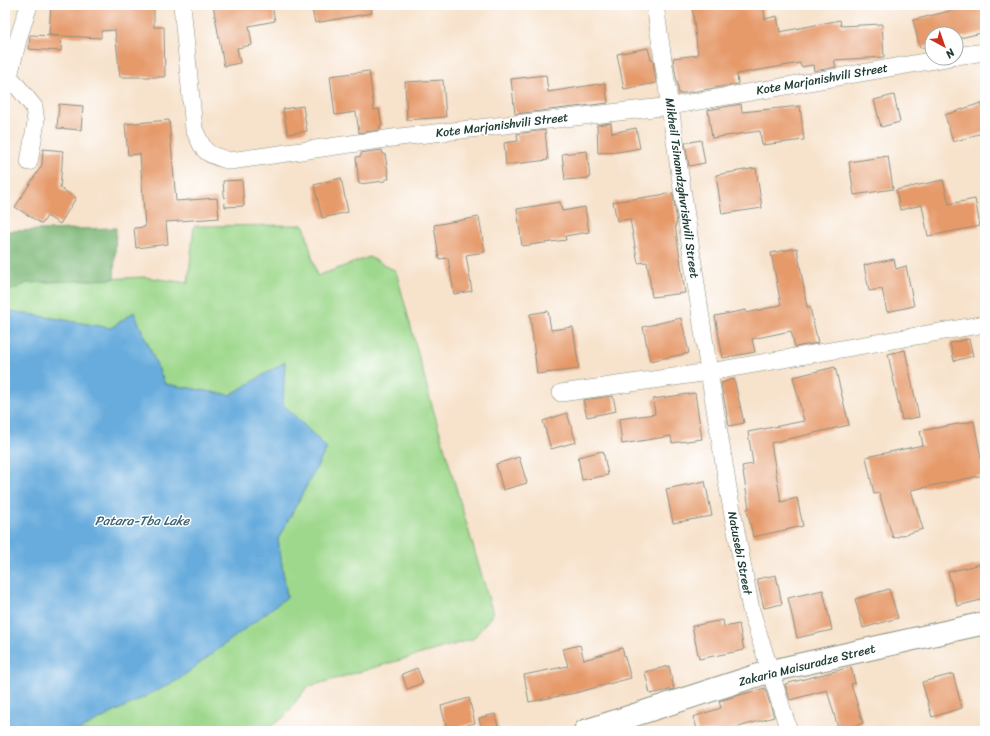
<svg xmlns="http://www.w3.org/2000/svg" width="990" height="736" font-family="Sriracha,sans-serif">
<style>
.green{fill:#9ed88c;stroke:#5e8a60}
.forest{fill:#7eb878;stroke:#4e7a56}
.water{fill:#68acdd;stroke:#447488}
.building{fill:#e69a6b}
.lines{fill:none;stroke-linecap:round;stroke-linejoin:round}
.street-casing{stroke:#8b9080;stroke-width:18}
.secondary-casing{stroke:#8b9080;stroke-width:24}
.street{stroke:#fff;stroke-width:17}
.secondary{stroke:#fff;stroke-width:22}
.labels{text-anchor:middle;stroke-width:3;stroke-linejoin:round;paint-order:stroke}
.street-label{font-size:12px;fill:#1f3d34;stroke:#fff}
.water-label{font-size:13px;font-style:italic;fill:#39646f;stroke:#fff}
</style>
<rect width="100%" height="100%" fill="#fff"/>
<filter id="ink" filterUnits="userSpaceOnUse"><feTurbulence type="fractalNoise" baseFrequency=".025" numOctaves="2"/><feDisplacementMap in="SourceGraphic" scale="8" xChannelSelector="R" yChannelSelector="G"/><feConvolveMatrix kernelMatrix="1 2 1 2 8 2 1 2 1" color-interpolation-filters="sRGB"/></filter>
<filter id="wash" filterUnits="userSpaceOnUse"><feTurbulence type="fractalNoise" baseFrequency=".012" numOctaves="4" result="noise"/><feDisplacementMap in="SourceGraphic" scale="16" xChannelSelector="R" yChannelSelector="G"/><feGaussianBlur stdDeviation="0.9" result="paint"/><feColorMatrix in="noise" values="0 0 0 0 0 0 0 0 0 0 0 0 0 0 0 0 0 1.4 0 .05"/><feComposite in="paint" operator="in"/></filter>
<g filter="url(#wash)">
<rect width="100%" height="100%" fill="#f7e2cb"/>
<path class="green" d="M304,225l13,51 52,-19 27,14 33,124 64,219 -20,25 -166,48 -23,30 -17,12v2h-193l213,-134 -9,-58 49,-91 -46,-43 4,-42 -55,32 -65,-11 -31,-72 -23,16 -106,-18v-17l22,-10 117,-6 44,6 6,-57z"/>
<path class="forest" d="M116,228l-2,51 -87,4 -22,10v-62z"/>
<path class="water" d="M5,310l106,18 23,-16 31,72 65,11 55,-33 -2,42 44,44 -49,91 9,58 -109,83 -101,51h-72z"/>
<g id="blocks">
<path class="building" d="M51,5h84v5l19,-1v18h10l1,50h-45l-5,-47 -14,1v7l-39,-2 -1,15 -32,-2 1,-14 29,1 -10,-1z
M213,5h59l3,16 -26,5 3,19 -15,3 3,15 -16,3z
M311,5h60l1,8 -57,10z
M692,5h71l2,14 12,-3 3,16 60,-12 1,6 41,-2 2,33 -50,3 2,7 -22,4 -1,-6 -12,2 -1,-4 -63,11 1,10 -59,10 -6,-36 25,-3z
M974,5h11v27l-29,7v-5h-24v11l-12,3 -7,-28z
M648,48l3,12h2l3,23 -32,6 -7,-35z
M369,71l5,39 5,-1 3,17h-2v4l-21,3 -3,-21 -21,3 -5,-39z
M546,75l2,17 57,-9 3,20 -93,11 -4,-35z
M443,80l3,37 -39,3 -2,-38z
M894,95l6,27 -19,5 -7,-27z
M981,103l4,13v16l-32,10 -8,-27z
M59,104l24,2 -2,24 -24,-2z
M741,104l1,8 58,-6 4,34 -42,5 -2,-14 -48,7 -4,-28z
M303,106l4,25 -19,3 -5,-25z
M169,120l7,81 41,-3 2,20 -53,4 2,22 -32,4 -2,-20 11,-1 -5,-73 -12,1 -3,-31z
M611,123l1,10 24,-5 4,20 -22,4 -20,1 -1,-28z
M545,130l3,30 -42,5 -2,-22 14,-2 -1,-7z
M701,140l4,23 -16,3 -4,-23z
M43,149l20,2 -3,37 16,10 -16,26 -13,-8 -5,8 -27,-17 27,-42z
M382,150l1,4h2l4,25h-4v2l-26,3 -3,-27 5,-1v-3z
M587,151l3,27 -25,2 -3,-26z
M888,156l5,33 -39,6 -5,-33z
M756,168l6,40 -40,6 -6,-39z
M341,178l7,34 -26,6 -8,-33z
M242,180l2,26 -19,1 -2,-26z
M943,180l6,24 26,-5 5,27 -52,10 -6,-31 -22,5 -4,-20z
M673,193l4,31h-2l10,69 -33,4 -5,-35 -9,1 -8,-44 -13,2 -4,-19z
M560,202l2,9 23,-4 4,25 -24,4 1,4 -44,6 -5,-37z
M479,217l6,35 -19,3 6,36 -18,3 -6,-36 -9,1 -5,-34z
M797,248l10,59h3l8,36 -23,4 -4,-16 -39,8 3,13 -32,6 -8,-42 31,-6 1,3 34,-8 -10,-52z
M894,259l2,10 10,-3 8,40 -27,6 -5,-23 -13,2 -5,-26z
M548,311l3,19 22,-3 6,42 -42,5 -7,-60z
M681,318l8,35 -39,8 -7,-34z
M969,339l4,17 -19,5 -4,-18z
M905,350l14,67 -17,3 -14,-66z
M835,367l14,58 -78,18 10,59 16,-4 6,28 -50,11 -6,-28 2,-1 -7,-42 11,-2 -5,-32 56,-11 -11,-44z
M734,379l10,44 -15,3 -8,-43z
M695,393l7,46 -30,4 -1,-7 -49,8 -3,-25 36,-5 -2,-15z
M613,396l3,15 -29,6 -4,-17z
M567,413l9,29 -25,7 -8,-28z
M974,421l10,54 -73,15 12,39 -30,9 -14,-45 -5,1 -8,-37 57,-12 -3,-14z
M603,451l5,24 -26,5 -4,-23z
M519,457l8,26 -24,7 -7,-26z
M705,481l7,35 -39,7 -7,-34z
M985,563v36l-28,7 -9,-34z
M776,575l6,29 -18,4 -7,-29z
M889,589l9,29 -35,10 -8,-29z
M823,590l9,40 -35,8 -9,-40z
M723,620l1,7 15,-3 5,26 -45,9 -7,-33z
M580,645l4,15 38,-12 9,30 -56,15 -46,9 -5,-27 44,-9 -5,-17z
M669,666l5,23 -24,5 -5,-22z
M851,667l4,16 -4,1 12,39 -24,8 -12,-41 -37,10 -5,-16z
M417,668l6,15 -16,6 -5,-15z
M953,674l9,34 -30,9 -10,-35z
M765,688l9,29 -50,14h-26l-5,-14 28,-9 -2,-7z
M469,698l6,25 -28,7 -6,-24z
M495,714l4,17h-17l-3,-13z"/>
</g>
</g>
<g filter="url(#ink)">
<use href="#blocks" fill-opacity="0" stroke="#8b9080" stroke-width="1"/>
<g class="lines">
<g class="street-casing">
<path id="street" d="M182,5l12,124c11,24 9,24 36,32l170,-24 271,-31 276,-48
M655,5l54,367 20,122 22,116 38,121
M956,56l29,-4
M5,76h4l25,31 2,15 -7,40
M9,76l10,-40 10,-31
M561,393l148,-21 276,-48"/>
</g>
<g class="secondary-casing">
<path id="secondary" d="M585,731l186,-60 214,-48"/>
</g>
<use href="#street" class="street"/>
<use href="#secondary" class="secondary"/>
</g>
</g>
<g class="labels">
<g class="street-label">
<text transform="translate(822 79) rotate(-10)" y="4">Kote Marjanishvili Street</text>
<text transform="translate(502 125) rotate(-7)" y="4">Kote Marjanishvili Street</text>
<text transform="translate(682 188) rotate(82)" y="4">Mikheil Tsinamdzghvrishvili Street</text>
<text transform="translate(740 553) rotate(79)" y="4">Natusebi Street</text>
<text transform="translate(807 665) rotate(-14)" y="4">Zakaria Maisuradze Street</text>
</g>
<g class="water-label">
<text x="142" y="525">Patara-Tba Lake</text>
</g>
</g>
<rect width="990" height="736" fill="none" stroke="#fff" stroke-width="20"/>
<g transform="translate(944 46) rotate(140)"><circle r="19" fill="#ffffff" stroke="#a5b1ae"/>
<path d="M0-3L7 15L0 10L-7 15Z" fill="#c8321e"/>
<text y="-6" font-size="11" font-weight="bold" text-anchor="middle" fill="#1f3d34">N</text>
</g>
</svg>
